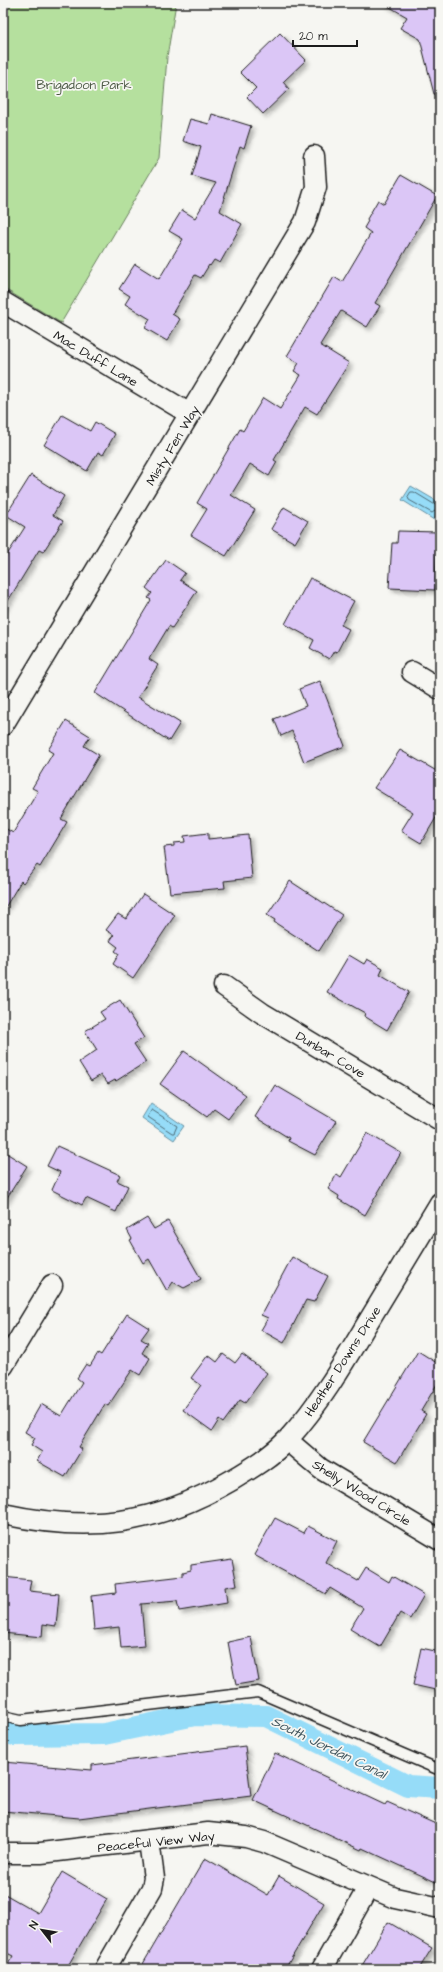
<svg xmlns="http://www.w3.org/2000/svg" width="443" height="1972" font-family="'Architects Daughter',sans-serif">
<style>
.green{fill:#b5e09e;stroke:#687e5d}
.water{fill:#96dcf8;stroke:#658fa0}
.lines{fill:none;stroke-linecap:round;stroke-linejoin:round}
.shore{stroke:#4d6974;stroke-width:1}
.canal{stroke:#96dcf8;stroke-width:22}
.building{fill:#dbc6f6;stroke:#1c1c1c;filter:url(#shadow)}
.lane-casing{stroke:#1c1c1c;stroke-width:13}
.street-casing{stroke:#1c1c1c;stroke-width:23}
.lane{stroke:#f6f6f2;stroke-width:10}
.street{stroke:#f6f6f2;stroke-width:20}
.labels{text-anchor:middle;stroke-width:3.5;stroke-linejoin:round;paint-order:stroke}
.park-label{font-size:13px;fill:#4a5743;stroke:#f6f6f2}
.street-label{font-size:13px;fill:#1c1c1c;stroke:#f6f6f2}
.water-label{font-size:14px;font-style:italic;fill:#41565e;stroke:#f6f6f2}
</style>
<defs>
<filter id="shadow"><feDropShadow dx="3.5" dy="3.5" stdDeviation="2" flood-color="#0004"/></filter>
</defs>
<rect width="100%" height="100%" fill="#f6f6f2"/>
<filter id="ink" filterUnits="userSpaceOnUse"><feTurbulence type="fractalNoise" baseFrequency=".025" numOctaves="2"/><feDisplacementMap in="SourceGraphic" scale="8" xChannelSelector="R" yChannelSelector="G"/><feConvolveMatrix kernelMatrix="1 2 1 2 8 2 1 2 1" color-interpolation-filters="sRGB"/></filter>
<g filter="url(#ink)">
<path class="green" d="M3,3h173l-9,54 -8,101 -98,165 -58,-35z"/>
<path class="water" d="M411,486l29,17v7l-6,10 -32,-20z
M151,1103l33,23 -10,14 -32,-22z"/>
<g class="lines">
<path class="shore" d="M411,492h3l23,14 1,3 -6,4 -23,-13 -1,-3z
M152,1110l25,16 -3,7h-2l-24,-16z"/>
<path class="canal" d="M3,1732l12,3 89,-1 91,-19 71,1 142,70 32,2"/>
</g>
<path class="building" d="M383,3h57v91h-6l-14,-55 -20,-11 7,-11z
M280,33l26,27 -23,22 6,7 -26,25 -16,-17 9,-9 -16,-16z
M212,114l39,12 -7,22 -4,-2 -20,65 22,13 -22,39 -6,-3 -4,6 -1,-1 -8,13 -6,-3 -23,39 8,5 -13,22 -22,-13 5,-9 -25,-15 5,-8 -11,-7 16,-25 24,15 24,-40 -14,-8 13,-21 13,8 21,-35 -24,-7 9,-29 -18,-6 7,-22 19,5z
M401,175l36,21 -62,107 5,3 -13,21 -26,-16 -21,34 29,18 -32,51 -12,-7 -31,53 3,2 -8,14 -19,-12 -19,31 24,15 -29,46 -35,-21 16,-26 -10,-6 43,-74 3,2 20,-33 17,11 21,-34 -7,-4 5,-8 -12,-7 47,-79 8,5 29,-49 -7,-5 4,-7 -1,-2 11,-19 6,4z
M62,415l28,16 5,-9 20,12 -12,21 -5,-3 -11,19 -43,-26z
M31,475l33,21 -11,19 10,6 -20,31 -4,-2 -36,59v-48l22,-34 -19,-12z
M284,507l24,14 -13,22 -24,-14z
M398,531l39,1 -2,58 -46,-2 3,-45h5z
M166,560l19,13 -5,7 17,11 -25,37 -3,-2 -20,33 9,6 -20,32 42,26 -11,18 -74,-48 56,-93 -3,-2 4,-5 -6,-5z
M310,578l44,23 -13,24 8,4 -12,23 -3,-1 -5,8 -19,-11 4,-8 -29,-16z
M320,681l25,65 -41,16 -12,-31 -11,5 -7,-17 32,-13 -7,-17z
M66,721l24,15 -6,10 15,9 -38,64 6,3 -27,45 -3,-2 -14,18 -2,-2 -18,30v-84l10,6 25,-42 -6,-3 21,-35 -5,-3z
M400,750l40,23v38l-19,32 -20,-12 12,-19 -39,-24z
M208,833v6l40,-4 4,43 -28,3 1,7 -55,5 -6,-46 10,-1v-3l11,-1 -1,-6z
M290,881l52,34 -23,36 -45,-29 1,-2 -8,-5z
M143,894l32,21 -42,63 -20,-14 6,-10 -4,-3 3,-4 -8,-6 4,-6 -8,-5 12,-16 8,5z
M349,955l15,9 3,-5 16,9 -3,7 29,17 -22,38 -23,-14 1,-3 -38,-21z
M120,1000l24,38 -10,6 12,18 -30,19 -1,-1 -7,4 -7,-9 -10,6 -12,-19 18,-12 -12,-19 20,-12 -5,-7z
M184,1051l62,44 -18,24 -14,-10 -7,8 -47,-33z
M275,1085l61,36 -21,34 -27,-14 1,-3 -34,-21z
M367,1133l34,20 -36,62 -27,-16 1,-3 -11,-7 9,-15 4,3z
M57,1146l63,29 -3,6 11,5 -12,26 -30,-14 -4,7 -30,-15 8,-18 -13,-6z
M3,1151l24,15 -24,38z
M147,1218l7,11 14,-8 33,58 -17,9 -11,-6 -6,9 -18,-32 -6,4 -13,-23 2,-1 -5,-9z
M292,1257l36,19 -14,26 -8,-2 -22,43 -23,-13 7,-12 -7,-3z
M127,1314l22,14 -8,11 7,4 -6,10 8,5 -10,17 -8,-5 -24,36 -3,-2 -26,43 3,2 -17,28 -28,-16 5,-9 -11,-7 4,-7 -10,-6 16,-28 20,12 21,-34 -5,-4 9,-14 4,2 8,-13 3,2z
M418,1351l22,14v14l-19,32 5,3 -29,48 -34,-20z
M223,1354l12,9 7,-9 25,19 -22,30 -5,-3 -17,23 -4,-3 -7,11 -29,-21 18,-25 -10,-7 17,-23 9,7z
M275,1518l29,15 4,-7 29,15 -11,22 32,18 8,-13 23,14 3,-6 32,19 -14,24 -10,-6 -20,34 -30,-18 13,-21 -33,-20 -4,6 -72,-39z
M232,1559l5,26 -12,2 2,16 -48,8 -2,-10 -36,3 4,42 -24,2 -2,-21 -25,3 -3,-34 25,-3 -1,-9 68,-8v-4l8,-2v-5z
M3,1577l28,3 -2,11 30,3 -3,32 -13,-2 -1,13 -39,-4z
M251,1637l8,44 -23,4 -8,-43z
M421,1648l19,4v39l-27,-6z
M245,1746l6,50 -172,22 -76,-7v-49l89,8v-5z
M275,1753l110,52 2,-3 53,24v58l-78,-36 -1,2 -108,-50z
M205,1858l63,37 11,-19 45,27 -39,66h-145z
M62,1872l45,27 -41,70h-61l8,-13 -10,-5v-58l35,20z
M388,1922l44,26 -13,21h-59z"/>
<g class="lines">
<g class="lane-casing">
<path id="lane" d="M3,1716l18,4 237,-28 182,78"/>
</g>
<g class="street-casing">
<path id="street" d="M3,302l187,112
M412,672l28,17
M3,725l302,-503 11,-35 -2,-31
M224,986l38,27 178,107
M3,1366l49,-81
M287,1440l34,29 119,71
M3,1514c87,19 152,11 229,-34 20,-12 40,-24 56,-41 31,-34 54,-73 77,-112 25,-41 50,-83 75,-124
M3,1853h38l167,-20 38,4 18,5 131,56 45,10
M105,1969l47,-81 2,-10 -5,-37
M322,1969l46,-81"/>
</g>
<use href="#lane" class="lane"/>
<use href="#street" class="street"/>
</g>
</g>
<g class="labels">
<g class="park-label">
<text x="84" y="89">Brigadoon Park</text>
</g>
<g class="street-label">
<text transform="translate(96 358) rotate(31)" y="5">Mac Duff Lane</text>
<text transform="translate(172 445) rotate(-59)" y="5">Misty Fen Way</text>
<text transform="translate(331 1054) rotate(31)" y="5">Dunbar Cove</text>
<text transform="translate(342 1361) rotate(-57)" y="5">Heather Downs Drive</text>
<text transform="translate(362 1492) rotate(32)" y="5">Shelly Wood Circle</text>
<text transform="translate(156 1841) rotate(-6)" y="5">Peaceful View Way</text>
</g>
<g class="water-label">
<text transform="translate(329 1747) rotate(26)" y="5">South Jordan Canal</text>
</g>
</g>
<rect width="443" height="1972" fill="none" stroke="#f6f6f2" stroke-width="16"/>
<rect x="8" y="8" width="427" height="1956" fill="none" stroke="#1c1c1c" stroke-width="1.5" filter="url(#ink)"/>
<g transform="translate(42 1930) rotate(301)" stroke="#f6f6f2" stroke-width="3" paint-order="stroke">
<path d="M0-3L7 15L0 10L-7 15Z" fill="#1c1c1c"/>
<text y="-6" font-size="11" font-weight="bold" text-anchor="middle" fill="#1c1c1c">N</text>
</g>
<path d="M293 40v6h64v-6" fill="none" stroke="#1c1c1c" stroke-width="2"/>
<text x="299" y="40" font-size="12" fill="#1c1c1c" stroke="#f6f6f2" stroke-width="3" paint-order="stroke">20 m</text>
</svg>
